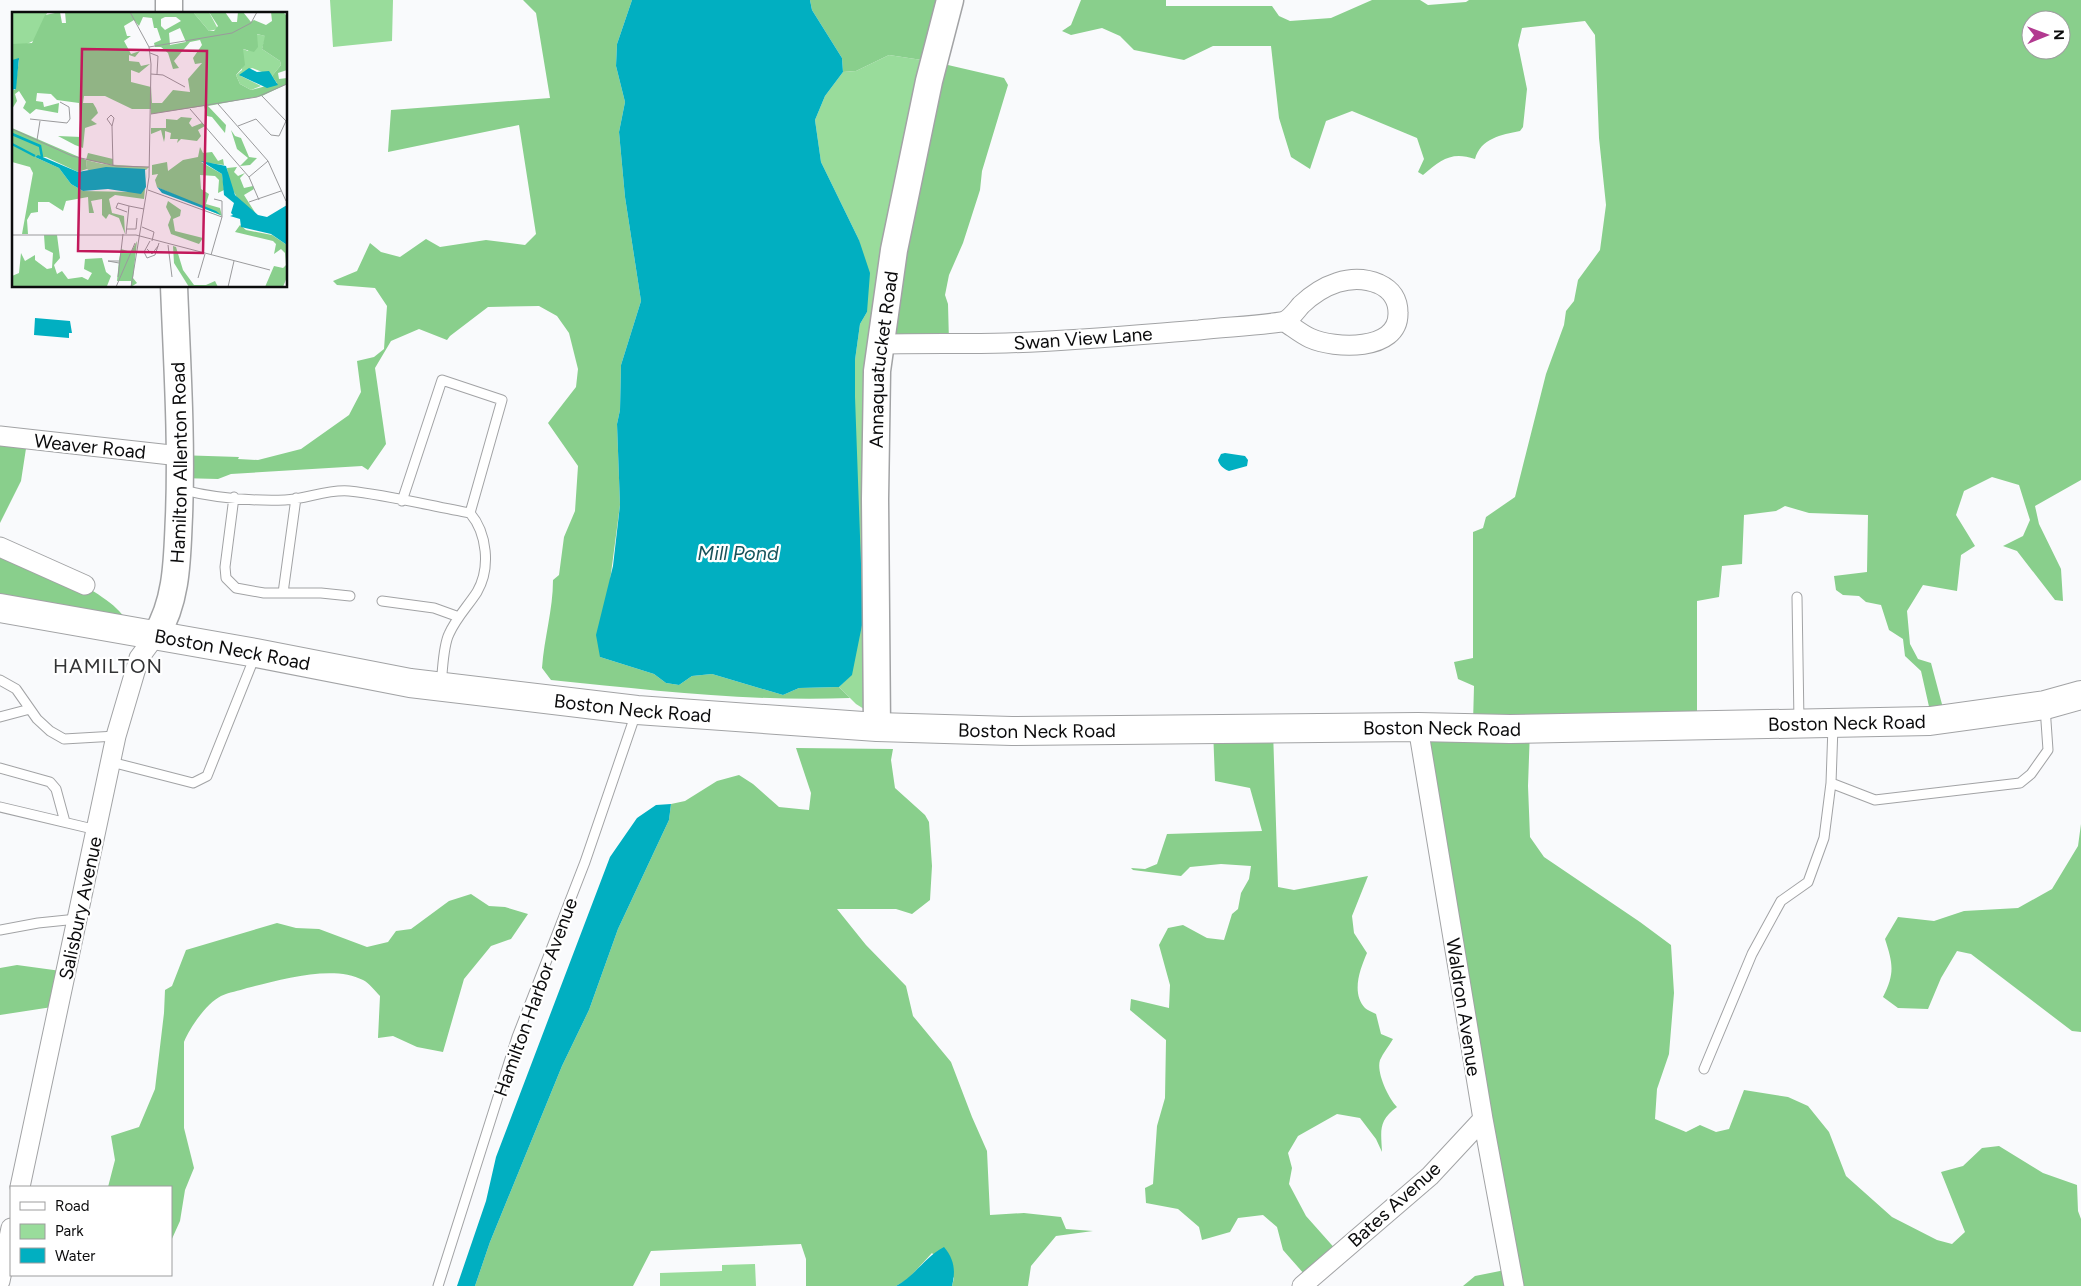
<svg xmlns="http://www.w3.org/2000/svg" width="2081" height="1286" font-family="Figtree,sans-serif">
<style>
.green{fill:#99dc9b}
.forest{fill:#89cf8c;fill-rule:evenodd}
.water{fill:#01afc1}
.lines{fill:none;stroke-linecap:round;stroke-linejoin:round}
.lane-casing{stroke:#a2a3a5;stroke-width:11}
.street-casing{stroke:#a2a3a5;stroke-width:21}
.secondary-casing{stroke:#a2a3a5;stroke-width:29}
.primary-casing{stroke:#a2a3a5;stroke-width:30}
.lane{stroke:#fff;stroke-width:9}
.street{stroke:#fff;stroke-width:19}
.secondary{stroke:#fff;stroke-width:26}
.primary{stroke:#fff;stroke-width:28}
.labels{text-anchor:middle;stroke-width:4.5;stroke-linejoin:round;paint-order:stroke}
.street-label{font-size:19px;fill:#0b0b0c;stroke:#fff}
.water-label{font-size:20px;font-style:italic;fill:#19535b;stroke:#fff}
.neighbourhood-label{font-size:20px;letter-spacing:1px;fill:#333435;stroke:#fff}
.inset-river{fill:none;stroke:#01afc1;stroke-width:2.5}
.inset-road{fill:none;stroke:#9a9a9c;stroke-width:1}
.view{fill:#c2185b;fill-opacity:0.15;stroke:#c2185b;stroke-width:2.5}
.inset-edge{fill:none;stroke:#0b0b0c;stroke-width:2.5}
</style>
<rect width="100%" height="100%" fill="#f9fafc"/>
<path class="green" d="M330,0h63l-1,41 -59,6z
M889,55l46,7 -39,182 -24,470 -16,-10 -17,-17 13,-13 3,-314 5,-36 7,-12 -8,-72 -38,-78 -6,-42 10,-24 18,-24 13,-1z
M755,1264l1,22h-96v-13l62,-2v-6z"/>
<path class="forest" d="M523,0h109l-15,44 -1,22 9,36 -6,30 6,65 16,104 -20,64 -1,45 -3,14 3,81 -20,152 54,17 12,9 13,2 13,-9 20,-2 71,21 16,-7 40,-1 11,11c-100,4 -199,-8 -299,-18l-9,-12c2,-30 11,-58 11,-88l6,-5 5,-38 11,-26 3,-45 -30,-43 28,-36 2,-18 -9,-36 -12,-17 -18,-10 -51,1 -38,29 -3,4 -28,-11 -28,12 -16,27 11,76 -18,26 -6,-4 -131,8 -13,5 -39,-1 -2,-23 62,2 -1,2 20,1 43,-11 48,-34 12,-23 -4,-31 17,-4 10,-8 3,-43 -12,-18 -38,-3 -4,-4 24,-10 13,-28 11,9 19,5 26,-18 14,8 46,-7 39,5 11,-11 -17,-109 -131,27 3,-42 159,-12 -14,-85z
M810,0h141l-16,62 69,16 4,7 -26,86 -2,19 -17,53 -14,32 -4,20 3,9 1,38 -65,2 51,-282 -46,-7 -33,16 -13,1 -1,-14 -30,-48z
M1081,0h85v6h106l7,10 11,5 41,-3 41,-18h48l8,5 38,-3 3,-2h612v480l-46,26 4,18 22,45 2,32 -8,-1 -38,-49 -14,-5 20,-10 7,-16 -11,-35 -27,-8 -28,14 -8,24 19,31 -14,9 -4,36 -34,-6 -16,26 3,33 8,15 13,4 12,45 -13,3 -9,-40 -16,-15 -2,-17 -14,-9 -8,-25 -15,-3 -7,-6 -16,-1 -7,-5 -2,-14 33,-4 1,-57 -59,-2 -24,-7 -9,5 -32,4 -2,49 -20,2 -3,31 -22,4v115l-167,13 -2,57 2,51 14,20 96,65 31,23 3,48 -5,61 -12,35 -2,30 31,13 14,-7 16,7 13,-3 15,-39 44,7 20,9 21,26 17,44 46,41 45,23 15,4 13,-12 -24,-60 22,-6 19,-18 17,-2 44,27 34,12 1,26 3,8v67h-618l12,-10 35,-7 -87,-530 50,-16 1,-37 -16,-7 -4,-17 19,-4v-126l10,-4 3,-11 29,-20 31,-123 18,-49 2,-14 8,-10 4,-21 22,-30 6,-45 -7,-67 -4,-103 -10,-14 -63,7 -4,17 9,44 -4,38 -3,4c-19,4 -39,7 -45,28 -24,-8 -34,1 -52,16l-5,-3 6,-13 -7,-21 -65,-27 -26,10 -16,48 -19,-12 -12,-39 -8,-72h-58l-29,14 -50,-10 -14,-14 -18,-8 -31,7 -9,-4 9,-6zM2031,20h30v30h-30z
M0,435l27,7 -6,39 -21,42z
M0,544c28,14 116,50 127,78l-127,-12z
M1213,729l60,1 5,157 16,3 74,-14 -16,40 2,17 13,20c-7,16 -16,40 -2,55 2,2 7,4 11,6l5,20 12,5c-4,7 -10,14 -13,21 -4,12 8,38 17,47 -19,14 -16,23 -15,45l-6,-13 -16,-21 -23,-4 -39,22 -10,17 4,15 -3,16 17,32 32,36 -33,23 -22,-25 -6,-23 -14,-12 -25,3 -8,14 -28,8 -3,-13 -21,-18 -32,-6 -1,-15 8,-4 4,-58 8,-28 1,-58 -36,-30 1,-11 38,9 1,-23 -11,-40 9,-17 15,-3 24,13 17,2 8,-26 6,-5 3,-16 8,-14 2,-13 -30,-2 -31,3 -9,9 -48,-6 -2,-2 14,1 12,-5 10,-30 95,-3 -12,-43 -35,-7z
M796,748l97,1 -2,11 4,28 30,27 4,7 3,44 -2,34 -18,14 -16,-5h-59l29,36 40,41 7,30 38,46 21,55 15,34 3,64 34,-2 37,4 5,12 27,2 -37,5 -25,30 -3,20h-76l2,-8 -22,-25 -24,26 -12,7h-90v-27l-5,-15 -150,7 -18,35h-158l15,-44 72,-176 27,-56 29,-81 51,-109 2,-16 14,-3 32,-20 22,-6 14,9 26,23 30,3 2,-17z
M2081,824v208l-9,-1 -101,-77 -14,-3 -16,27 -13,31 -30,-1 -15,-11c12,-24 10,-33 2,-58l13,-22 36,4 30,-10 54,-3 34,-19 26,-43z
M471,894l18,12 16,1 23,7 -17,25 -20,7 -27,33 -21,73 -26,-5 -24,-11 -15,2 2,-42c-5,-5 -11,-13 -17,-16 -30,-16 -84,0 -116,8 -8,3 -18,4 -26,8 -14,7 -31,31 -37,46v86l10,40 -9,22 -5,31 -9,20v-54h-63l7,-27 -4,-24 28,-9 16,-38 9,-76 1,-23 7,-4 14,-36 91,-27 19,5 23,1 48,18 21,-5 8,-11 15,-2 38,-28z
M17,965l44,6 -9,36 -52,8v-47z"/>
<path class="water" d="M632,0h178l2,10 30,48 1,14 -18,24 -10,24 6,42 38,78 11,33 -3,39 -7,12 -5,36v37l8,223 -11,55 -13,12 -40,1 -16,7 -71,-21 -20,2 -13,9 -13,-2 -12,-9 -54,-17 -4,-22 17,-69 7,-61 -3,-81 3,-14 1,-45 20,-64 -16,-104 -6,-65 6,-30 -9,-36 1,-22z
M35,318l35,3 2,12h-3v5l-35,-3z
M1225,453l20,3 3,4 -1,6 -18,5c-5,-2 -10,-6 -11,-11l3,-6z
M671,804l-2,16 -51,109 -29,81 -27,56 -72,176 -15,44h-18l29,-85 10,-44 114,-300 27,-39 19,-13z
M944,1247c10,12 12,23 8,39h-56c19,-10 29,-29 48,-39z"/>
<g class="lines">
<g class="lane-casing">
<path id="lane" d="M183,490c32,8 68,11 102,10 22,-1 42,-11 64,-9 39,4 82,15 121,22l32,-113 -60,-20 -40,121
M234,497l-9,70 1,11 10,10 28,5h57l29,3
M283,593l13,-95
M1797,597l2,125
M382,601l52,7 25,9
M0,680l16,9 21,30 13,12 14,8 52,-3
M441,683c2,-14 2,-37 8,-49 7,-16 19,-28 28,-42 14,-24 10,-59 -7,-79
M0,717l30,-8
M111,762l82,21 14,-7 48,-120
M0,768l50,14 6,7 9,33
M1831,783l44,17 145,-17 11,-9 17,-24 -3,-43
M0,807l97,23
M0,930l38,-7 39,-4
M1704,1069l48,-115 29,-53 27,-19 16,-44 7,-55 2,-57
M438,1286l79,-249 68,-175 51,-149"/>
</g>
<g class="street-casing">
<path id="street" d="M882,344c41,-1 83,0 124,-1 64,-2 129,-8 193,-13 27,-3 55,-4 82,-8 8,-1 15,-11 20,-17 21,-20 50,-33 78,-21 13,6 19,16 19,29 1,39 -64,36 -88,25 -9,-4 -17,-11 -25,-16
M0,436l180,20
M0,547l85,38
M1418,727l65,392 31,167
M20,1187l96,-451 23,-78 17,-23
M0,1281l11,-53
M1302,1286l128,-110 53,-57"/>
</g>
<g class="secondary-casing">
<g id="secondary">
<path d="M169,0v14"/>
<path id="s1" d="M156,635c22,-36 21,-79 23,-119 3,-77 -2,-153 -5,-230"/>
<path id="s2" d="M877,727l-2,-228 2,-128 17,-121 35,-169 21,-81"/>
</g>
</g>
<g class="primary-casing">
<g id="primary">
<path id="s3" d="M0,608l256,45 154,30 227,27 240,17 135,4 406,-4 92,2 420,-8 115,-16 36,-10"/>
</g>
</g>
<use href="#lane" class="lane"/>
<use href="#street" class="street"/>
<use href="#secondary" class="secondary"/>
<use href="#primary" class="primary"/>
</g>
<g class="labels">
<g class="street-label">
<text transform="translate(1083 338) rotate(-4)" y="7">Swan View Lane</text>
<text dy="7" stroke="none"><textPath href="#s2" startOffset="368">Annaquatucket Road</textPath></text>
<text transform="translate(90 446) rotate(6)" y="7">Weaver Road</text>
<text dy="7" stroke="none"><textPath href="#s1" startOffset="176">Hamilton Allenton Road</textPath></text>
<text dy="7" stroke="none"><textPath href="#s3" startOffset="236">Boston Neck Road</textPath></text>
<text dy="7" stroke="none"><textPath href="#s3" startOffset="641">Boston Neck Road</textPath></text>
<text dy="7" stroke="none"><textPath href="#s3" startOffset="1856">Boston Neck Road</textPath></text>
<text dy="7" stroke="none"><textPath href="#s3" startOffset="1451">Boston Neck Road</textPath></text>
<text dy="7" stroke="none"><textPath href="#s3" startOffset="1046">Boston Neck Road</textPath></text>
<text transform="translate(80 908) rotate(-78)" y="7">Salisbury Avenue</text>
<text transform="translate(535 997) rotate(-70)" y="7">Hamilton Harbor Avenue</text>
<text transform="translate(1464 1007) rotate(81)" y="7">Waldron Avenue</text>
<text transform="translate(1394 1204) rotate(-42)" y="7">Bates Avenue</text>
</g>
<g class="water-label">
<text x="738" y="560">Mill Pond</text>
</g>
<g class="neighbourhood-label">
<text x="108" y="673">HAMILTON</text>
</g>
</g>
<g transform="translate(12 12)">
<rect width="275" height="275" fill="#f9fafc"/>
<path d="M0,0h39l-4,1 -12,27 -10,5 -13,-1zM181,0h16l9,17 -9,2zM244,22l10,2 -4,13 18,12 1,4 -9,11 -20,-8 -8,4 -3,4 20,10 -10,4 -11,-6 -4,-9 6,-5 1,-21 5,2zM74,148l17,4 46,3 -3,3 -43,-2 -12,4 -4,-3z" fill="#99dc9b"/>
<path d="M48,0l2,11h4l-1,-11h128l16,19h5l4,-5 -9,-14h16l7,10h5l1,-10h5l8,10 3,-2 12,5 6,-4 -1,-9h12l4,4v54l-9,3 1,6 8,-1v6l-25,12 -54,10 18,19 -1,8 -13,-16 -5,-1 -3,-10 -53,8v-5h-19l-27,-13h-21l-1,7h10l3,5 2,5 -7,7 6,4 -12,4 -2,20 -8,-3 -17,-9 23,1 -2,-34 -22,-3 -6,-6 -14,-1 -1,8 7,1 1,5 15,-4 -1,10 -22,-4 -6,5 -7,-6 3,-6 -7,-11 -4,3 2,7 -5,8v-19h3l4,-30h-7v-16l20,-1 13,-28zM131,5l9,1 2,10h3l4,12 -7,3 1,4h6l7,6 5,16 6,-1 -5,-7 16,-19 10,-2 2,5 -9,13 2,6 7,-1 -14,16 2,13 -17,-2 -11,13h-10l-1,-16 -20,-5v-12l8,3 11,-9 -9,2 -2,-4 -10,-1v-6l6,2 5,-6 -9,3 -7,-13 7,-5h-4l-3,-10 10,-6 5,6zM153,5h11l5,4 -16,9 -4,-4v-7zM168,16l6,14 -16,3 -1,-12zM245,22l8,2 -3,13 18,12 1,4 -9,11 5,7 -26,7 -11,-6 -4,-9 9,-10 -2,-16 11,3 4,-5zM169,105l11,1 -3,5 3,4 10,-4 3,3 -7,4 3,6 -4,5 -16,-2 -4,4 1,-4h-8l1,-6 -6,-2v6l-1,5 -3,-12 -10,4v-6h15v-9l11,1zM0,116l74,32 2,-7 25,6v6l-27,-5 1,9 -9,3 -32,-15h-11l24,11 12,16 12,7 51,1 11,-7 2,-16 -3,30 -29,-4 -6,4 3,14 12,3 1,18 -6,-16 -10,-4 -3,5 -4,-4v-16l-11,2 3,12h-5l-1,-16 -22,4 -3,10 -14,-9h-11v10l-7,1 -4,7 1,14h-6l11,-61 -3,-6 -18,-5zM219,118l4,6 6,2 8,19 8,1 -7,7 -10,1 8,-8 -11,-9zM188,135l3,6 9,-1 6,9 5,-2 1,6 -23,-3 21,12 2,16 -6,3 1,-13 -4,-4 -15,-1 1,14 8,5 -3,10 14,4 2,8 -65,-29 -2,-7 3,-6 -6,1v-10l15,-3 1,9 15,-11 15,-3zM225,155l-3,5 4,4 7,-3 -5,5 4,10 9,-2 1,3 -10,6 12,19 -16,-11 -11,-20 -2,-15zM156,189l13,9 -1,6 -7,3 2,12 28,7 -4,6 -28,-10 -3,-9 3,-8 -5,-10zM228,213l6,5 26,5 15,10v32l-4,10h-18l9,-21 9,2 3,-3 -1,-12 -4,-4 -7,5 2,-10 -3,-3 -38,-9zM32,223h13l3,23 -6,7 3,9 5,-3 6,8 14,-2 6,3 4,-7 -8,-4 1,-10 17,-1 4,14 5,4 -4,10 -94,1 -1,-11 7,-3 2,-20 4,8 10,-6v5l12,9 5,-1 1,-15 -8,-4zM125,229l-4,37 4,5 -6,4v-6h-14l2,-21 2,-11 10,3zM161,234l3,1 7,23 11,15h12l9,-4 3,6h-29l-15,-24z" fill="#89cf8c" fill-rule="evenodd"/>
<path d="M7,46l-3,31 -4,1v-30zM237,56l8,4 12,-1 9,14 -11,3 -28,-13zM26,143l40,17 28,-5 39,2 1,18 -5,7 -33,-5 -25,2 -12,-7 -12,-16 -24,-11zM189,149l25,5 9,29 23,20 9,2 20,-12v40l-16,-11 -30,-7 -1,-8 -10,-3 3,-1 -2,-2 3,-10 -10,-8 -2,-21zM145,175l59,24 5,4 -59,-22z" fill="#01afc1"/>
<path class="inset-river" d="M0,122l28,12 2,11M0,132l23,12"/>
<path class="inset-road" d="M118,0l19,35 2,17 -2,113 -18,110M137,35l83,-14 19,-10 6,-11M138,41l8,3 -1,18M139,62l12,1 22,12M206,92l50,57 18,40M178,97l59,68 10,23M139,102l106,-17 30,-13M18,107l37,4 3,-4 -1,-12 -9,-5M100,114l2,-8 -3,-3 -4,4 5,7 1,40M226,114l18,-7 15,16 8,1 7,-15 -24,-25M0,117l60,27 44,10 33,1M25,128l3,-19M237,165l19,-16M136,178l74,27v-16l-8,-2M237,190l32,-11M117,194l15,3M130,215l12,5 -2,9M115,217h9l1,-11M114,222l3,-28 -11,-3 -2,5 11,4M0,223h124l134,35M138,229l-6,11 3,6 8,-3 4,-12M156,233l4,32M135,237l5,5 6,-8M199,243l11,-38M107,251l-11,-2h11M106,265l5,-43M186,266l7,-24M104,275l19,-44M216,275l6,-26"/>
<path class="view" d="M70,37l125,2 -4,202 -125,-2z"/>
<rect width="275" height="275" class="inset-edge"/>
</g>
<rect x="10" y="1186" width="162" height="90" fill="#ffffff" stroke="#9d9d9e"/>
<rect x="20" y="1202" width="25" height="8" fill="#ffffff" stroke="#9d9d9e"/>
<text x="55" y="1211" font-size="15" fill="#0b0b0c">Road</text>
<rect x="20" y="1224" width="25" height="15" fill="#99dc9b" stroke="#9d9d9e"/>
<text x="55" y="1236" font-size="15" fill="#0b0b0c">Park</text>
<rect x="20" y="1248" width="25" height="15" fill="#01afc1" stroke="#9d9d9e"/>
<text x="55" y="1261" font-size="15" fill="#0b0b0c">Water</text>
<g transform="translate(2046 35) rotate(89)"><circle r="24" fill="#ffffff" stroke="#9d9d9e"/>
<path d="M0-4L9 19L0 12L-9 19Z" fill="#b23a90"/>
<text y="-8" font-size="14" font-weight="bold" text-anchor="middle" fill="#0b0b0c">N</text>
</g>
</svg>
